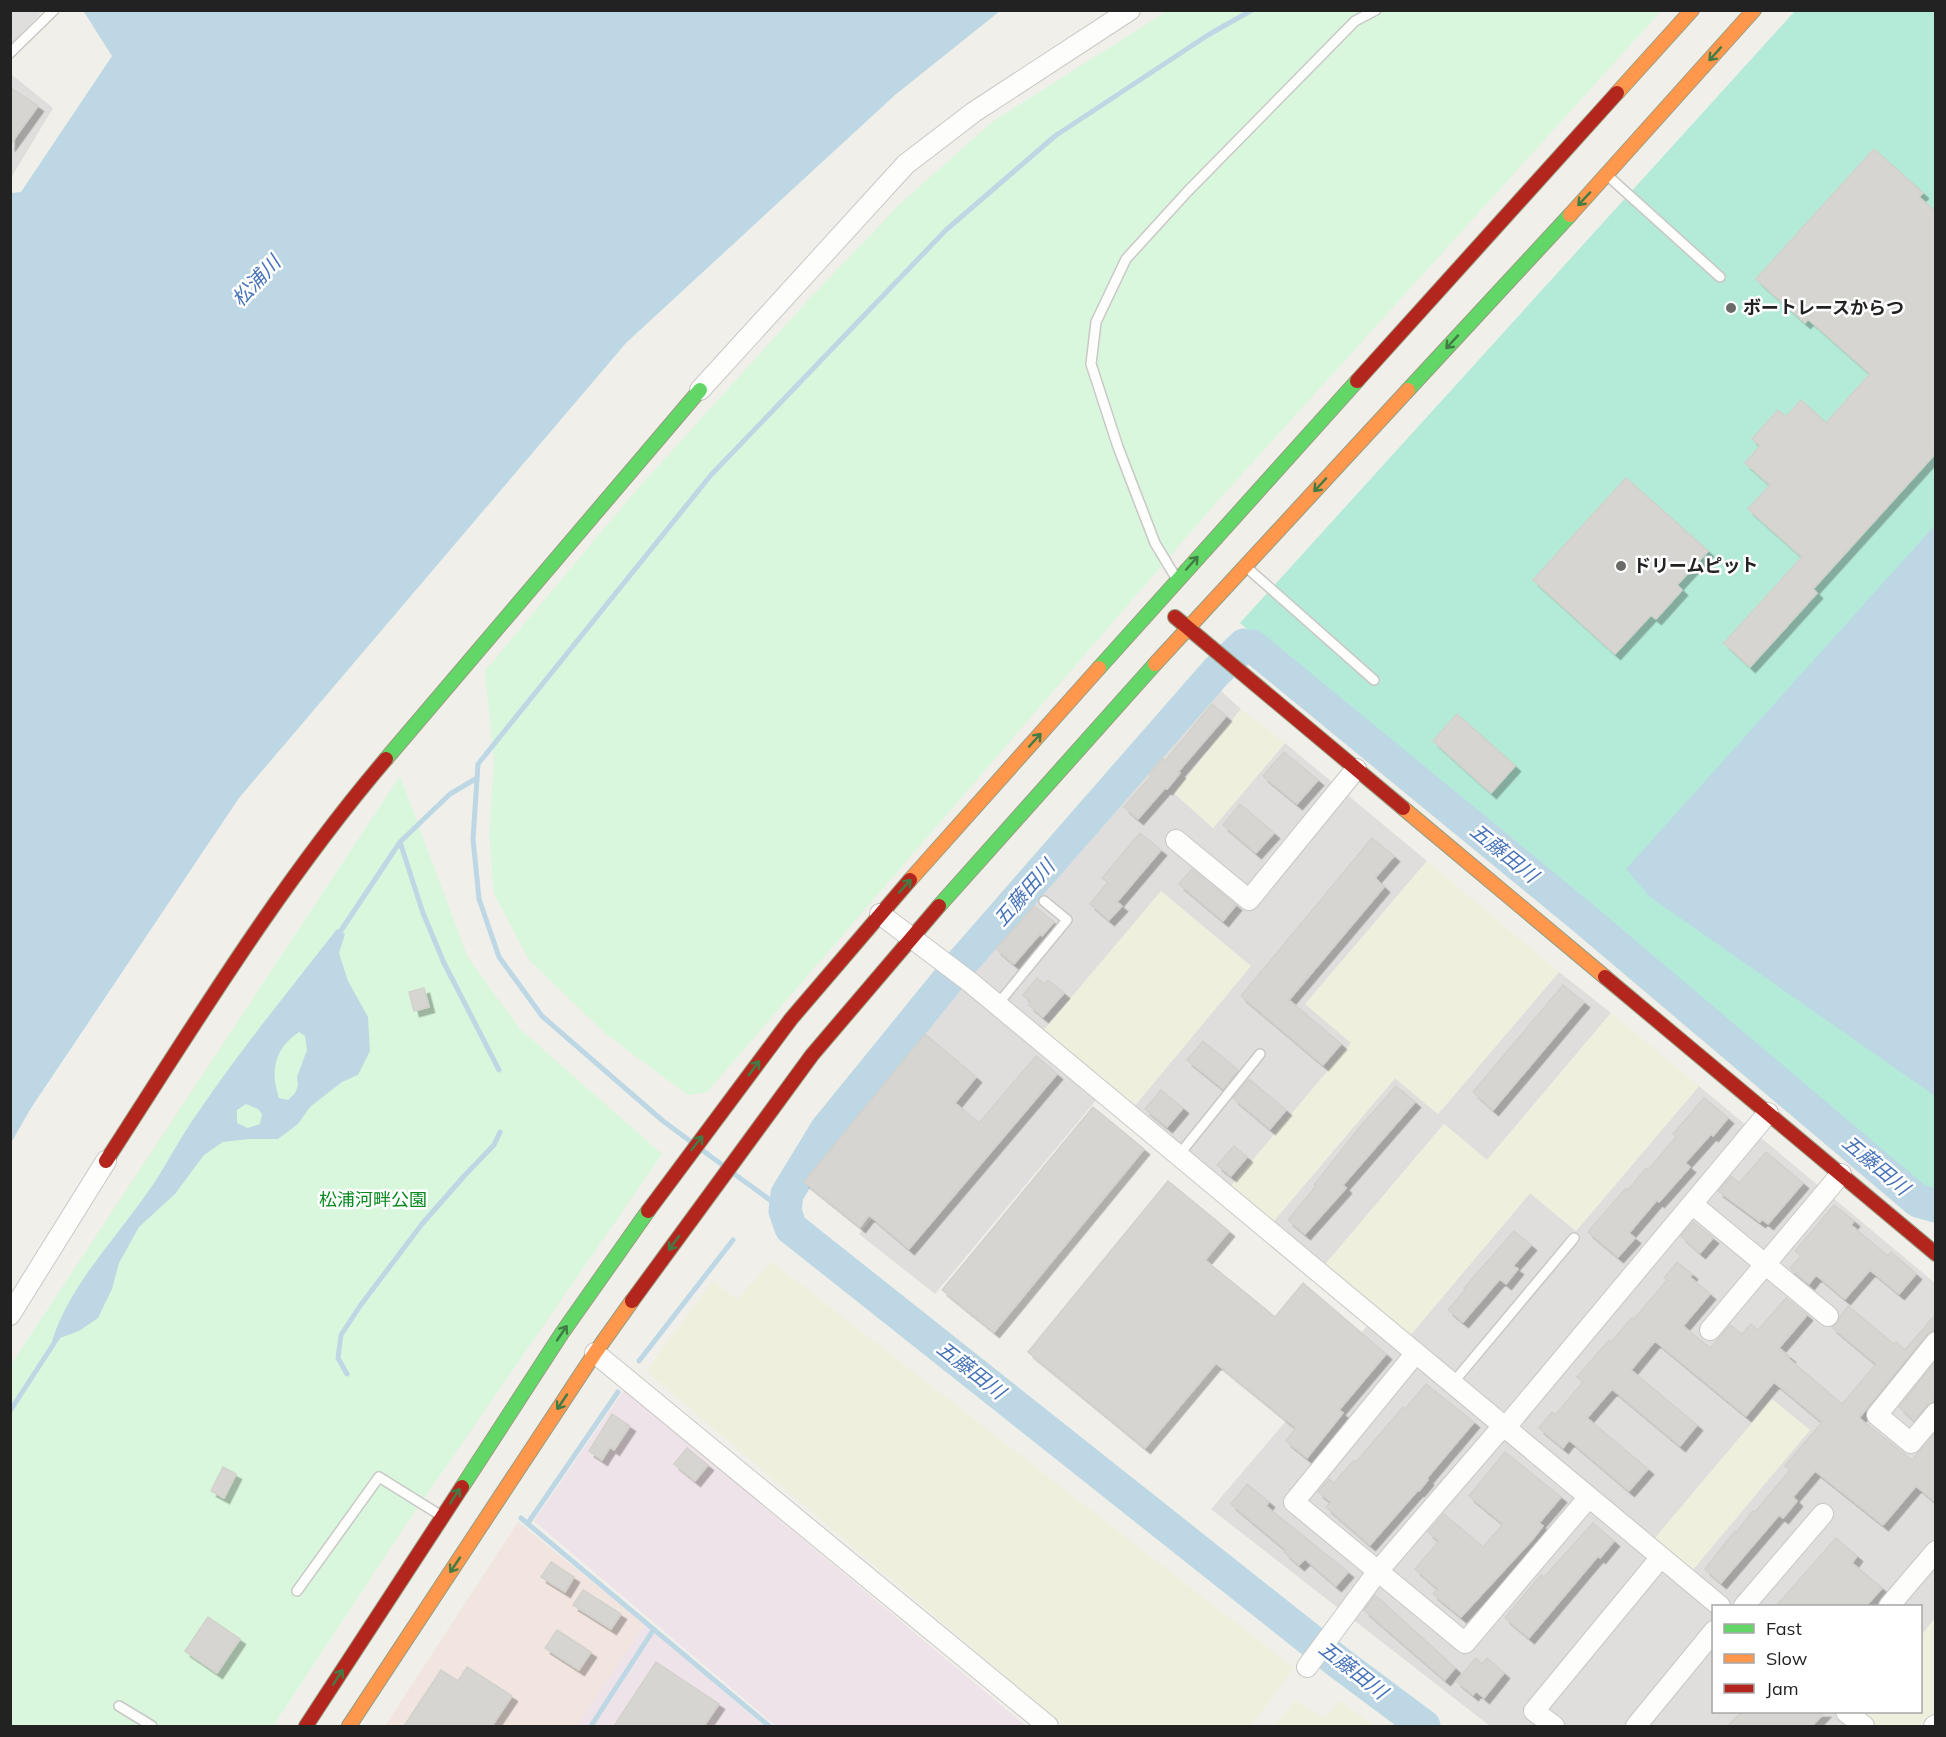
<svg xmlns="http://www.w3.org/2000/svg" width="1946" height="1737" font-family="Mulish,'Noto Sans JP',sans-serif">
<style>
.residential{fill:#dfdedc}
.commercial{fill:#f2e5e0}
.industrial{fill:#eee3e8}
.farmland{fill:#eef0dd}
.park{fill:#d8f7dc}
.pitch{fill:#b4ead8}
.water{fill:#bdd8e4;fill-rule:evenodd}
.lines{fill:none;stroke-linecap:round;stroke-linejoin:round}
.stream{stroke:#bdd8e4;stroke-width:5}
.river{stroke:#bdd8e4;stroke-width:33}
.building{fill:#d7d5d1;stroke:#d3d1cc;stroke-width:1.5;filter:url(#shadow)}
.lane-casing{stroke:#c9c8c6;stroke-width:12}
.street-casing{stroke:#c9c8c6;stroke-width:22}
.fast-casing{stroke:#979c80;stroke-width:16}
.slow-casing{stroke:#979c80;stroke-width:16}
.jam-casing{stroke:#979c80;stroke-width:16}
.lane{stroke:#fdfdfc;stroke-width:9}
.street{stroke:#fdfdfc;stroke-width:20}
.fast{stroke:#63d668;stroke-width:14}
.slow{stroke:#ff974d;stroke-width:14}
.jam{stroke:#b3261e;stroke-width:14}
.oneway{stroke:#427c45}
.poi-dot{fill:#6a6a68;stroke:#fff;stroke-width:2}
.labels{text-anchor:middle;stroke-width:5;stroke-linejoin:round;paint-order:stroke}
.poi-label{font-size:18px;font-weight:bold;fill:#222;stroke:#fff;text-anchor:start}
.park-label{font-size:18px;fill:#068a20;stroke:#fff}
.water-label{font-size:20px;font-style:italic;fill:#4773b8;stroke:#fff}
</style>
<defs>
<filter id="shadow"><feDropShadow dx="5.5" dy="5.5" stdDeviation="0" flood-color="#0004"/></filter>
</defs>
<rect width="100%" height="100%" fill="#f0efea"/>
<path class="residential" d="M11,10l32,1 -32,34 -1,-34z
M11,74l42,34 -42,70z
M1220,690l21,19 -67,84 39,35 72,-85 142,118 -121,143 46,39 -122,144 43,35 122,-144 43,36 121,-142 52,41 -124,147 -43,-36 -121,143 -216,-180 -172,207 -76,-60 64,-76 -63,-53 95,-118z
M1699,1086l236,197v335l-14,18 -1,-30h-206v106h145l18,14h-387l-279,-217 167,-196 30,25 122,-145 46,38z"/>
<path class="commercial" d="M518,1522l127,102 -68,102h-192z"/>
<path class="industrial" d="M624,1390l402,336h-250l-242,-205z
M645,1624l119,102h-187z"/>
<path class="farmland" d="M1241,709l44,34 -72,85 -39,-35z
M1427,861l132,111 -121,142 -43,-36 -123,145 -42,-36 121,-144 -46,-39z
M1161,891l90,75 -118,142 -91,-76z
M1611,1013l88,73 -123,145 -46,-38 -122,145 -85,-71 121,-143 43,36z
M772,1262l522,406 -43,58h-187l-418,-355 67,-90 24,18z
M1772,1399l38,31 -118,141 -38,-32z
M1935,1618v94l-15,14h-43l-18,-14h61l1,-76z
M1295,1700l29,18 16,-17 35,25h-100z"/>
<path class="park" d="M1167,11h494l-446,493 -508,588 -19,3 -81,-60 -78,-75 -35,-66 -5,-60 5,-71 -9,-92 148,-177 177,-196 90,-94 92,-82z
M400,776l68,182 52,71 142,125 -251,363 -138,209h-262l-1,-360z"/>
<path class="pitch" d="M1795,11h140v1183l-8,-1 -687,-570z"/>
<path class="water" d="M86,10l914,1 -105,84 -269,248 -387,455 -208,310 -20,35v-950l10,-1 91,-136 -28,-44z
M1935,525v571l-285,-199 -24,-28z
M337,929l8,5 -6,19 9,28 20,36 2,34 -12,24 -16,7 -32,25 -12,17 -20,15h-29l-26,3 -19,13 -29,39 -36,33 -20,36 -7,26 -14,29 -19,13 -27,10c18,-56 60,-98 93,-145 20,-27 34,-58 54,-85 43,-63 91,-122 138,-182zM299,1032l6,4 2,14 -10,27 1,9 -3,7 -7,7 -9,-2c-9,-27 -5,-49 20,-66zM246,1104l12,5 4,5 -2,10 -12,4 -11,-5v-13z"/>
<g class="lines">
<path class="stream" d="M400,842l23,71 21,50 55,107
M338,935l62,-93 50,-48 27,-16
M690,1141l-27,-20 -121,-105 -43,-59 -20,-58 -6,-60 5,-75 233,-289 235,-245 109,-94 153,-101 44,-25
M702,1150l19,14
M733,1173l52,38
M639,1361l94,-121
M347,1374l-9,-16 3,-23 19,-29 62,-82 43,-49 29,-30 6,-13
M10,1411l50,-77
M521,1518l248,208
M528,1523l90,-131
M591,1726l63,-97"/>
<path class="river" d="M1424,1726l-82,-61 -551,-437 -6,-17 2,-17 39,-64 134,-165 256,-293 28,-27 8,1 329,270 337,285 18,5"/>
</g>
<path class="building" d="M10,87l28,19 -28,39z
M1874,149l49,44 -4,4 16,14v243l-122,135 4,4 -67,74 -26,-24 78,-86 -54,-48 22,-24 -25,-22 15,-17 -8,-7 26,-29 8,7 15,-17 25,23 44,-49 -62,-55 -3,4 -49,-44z
M1626,478l82,73 -31,34 5,5 -26,29 -5,-4 -36,39 -82,-74z
M1212,704l14,12 -48,56 2,1 -13,16 -2,-1 -27,31 -14,-12 27,-31 -2,-2 13,-16 3,3z
M1457,714l58,52 -24,27 -58,-52z
M1284,752l34,28 -21,24 -34,-28z
M1240,804l34,29 -18,20 -33,-28z
M1140,833l21,17 -44,52 5,4 -13,14 -19,-16 18,-22 -6,-4z
M1372,838l22,18 -19,22 9,9 -95,113 52,44 -18,21 -82,-69z
M1192,869l44,36 -13,16 -44,-37z
M1034,906l20,16 -12,14 -2,-2 -26,30 -18,-15z
M1037,978l7,6 4,-4 16,13 -21,24 -14,-12 2,-3 -8,-7z
M1563,985l21,17 -91,108 -20,-18z
M424,988l5,19 -15,4 -5,-19z
M925,1034l51,43 -21,26 24,20 57,-67 21,18 -148,175 -40,-34 -9,12 -56,-45z
M1203,1041l35,29 -15,19 -36,-29z
M1249,1079l37,31 -16,19 -37,-31z
M1396,1086l19,16 -72,83 3,3 -41,46 -17,-14 28,-34 -2,-1 45,-57z
M1161,1090l22,18 -16,19 -22,-18z
M1704,1098l24,20 -15,18 -2,-2 -26,29 5,4 -31,35 -2,-2 -28,33 6,5 -17,19 -30,-25 38,-44 2,2 18,-22 2,2 28,-33 -3,-3z
M1093,1107l51,42 -150,183 -52,-42z
M1234,1146l13,11 -16,19 -14,-11z
M1766,1152l37,31 -35,41 -6,-5 -2,3 -42,-31 13,-15 8,7z
M1168,1181l61,50 -24,29 70,57 28,-34 83,71 -47,56 4,3 -36,45 -21,-17 10,-13 -80,-65 -71,85 -117,-96z
M1834,1205l20,16 -3,4 37,31 3,-4 25,22 -17,20 -29,-24 -25,29 -29,-24 -7,9 -19,-16 11,-12 -6,-5z
M1693,1222l20,16 -13,15 -19,-17z
M1514,1231l17,14 -18,21 5,3 -12,15 -6,-5 -37,43 -15,-12 17,-20 -1,-2z
M1677,1262l15,12 -2,3 20,17 -27,32 27,22 20,-23 12,9 9,-10 7,6 28,-32 21,17 -28,33 11,9 -2,1 54,46 34,-40 -44,-37 6,-4 2,-7 8,-10 46,38 2,-2 9,8 30,-35v15l-8,4 -68,84 53,42 23,-27v69l-19,-16 -33,39 -68,-54 -22,26 4,4 -14,17 -4,-3 -58,68 -16,-14 30,-38 1,1 17,-21 2,1 35,-42 -5,-4 37,-44 -48,-40 -28,34 -91,-75 -24,29 66,55 -17,21 -68,-57 -25,29 61,51 -19,22 -60,-51 -6,8 -24,-20 13,-16 3,3 28,-33 -6,-5 32,-37 2,2 21,-24 2,1 33,-39 -3,-2z
M1935,1362v38l-8,5 -13,16 -15,-14z
M1426,1384l48,38 -47,56 1,2 -9,11 -1,-1 -48,55 -44,-38 5,-5 -13,-10 11,-13 5,4 20,-23 2,2 47,-55 2,2z
M612,1414l18,12 -16,24 -4,-3 -8,13 -13,-9z
M687,1448l21,17 -13,16 -21,-17z
M1505,1452l56,45 -22,26 4,3 -11,14 -71,77 -28,-23 5,-5 -23,-20 24,-28 -11,-9 16,-18 39,33 20,-23 -34,-28z
M223,1467l13,7 -12,24 -13,-7z
M1247,1484l22,18 -3,4 82,66 -12,14 -31,-27 -6,6 -15,-13 2,-2 -55,-46z
M1593,1523l21,18 -14,17 -2,-2 -69,82 -24,-20 36,-43 3,2z
M1836,1538l21,18 -5,7 30,25 -16,18h-90z
M551,1562l23,15 -9,15 -24,-15z
M583,1590l38,24 -10,15 -38,-24z
M1375,1595l80,73 -10,12 -81,-70z
M208,1617l32,22 -23,34 -32,-22z
M557,1630l34,22 -12,18 -34,-22z
M1476,1658l6,6 5,-6 17,15 -20,25 -8,-7 -3,4 -17,-14z
M656,1662l63,42 -15,22h-90z
M467,1667l45,29 -20,30h-88l37,-56 17,11z
M1741,1712h84l-13,14h-84z"/>
<g class="lines">
<g class="lane-casing">
<path id="lane" d="M10,53l44,-43
M1608,176l112,101
M1245,566l129,114
M1176,578l-21,-35 -37,-96 -27,-83 5,-42 30,-63 62,-68 167,-170 21,-11
M997,1005l70,-85 -23,-19
M1178,1156l82,-102
M1452,1384l122,-146
M297,1591l82,-114 61,38
M119,1706l33,20"/>
</g>
<g class="street-casing">
<path id="street" d="M700,390l206,-226 68,-52 156,-102
M1176,840l73,60 107,-131
M880,914l90,68 750,624
M1692,1204l136,112
M10,1315l96,-154
M1710,1330l131,-156
M1936,1342l-59,73 34,28 25,-30
M595,1353l453,373
M1415,1354l-121,148 171,141 124,-146
M1744,1606l79,-92
M1889,1606l47,-55
M1307,1667l71,-96 118,-137 9,-6 263,-315
M1846,1712l18,14
M1554,1726l-20,-15 127,-154
M1636,1726l78,-95
M1934,1726l2,-1"/>
</g>
<g class="fast-casing">
<path id="fast" d="M1408,390l162,-175
M1099,668l258,-287
M386,759l314,-369
M939,906l216,-242
M462,1487l100,-154 86,-122"/>
</g>
<g class="slow-casing">
<path id="slow" d="M1617,93l75,-83
M1570,215l184,-205
M1155,664l253,-274
M1403,808l202,169
M910,880l189,-212
M349,1726l246,-373 37,-52"/>
</g>
<g class="jam-casing">
<path id="jam" d="M1357,381l260,-288
M1175,617l228,191
M1605,977l331,277
M106,1161c88,-136 175,-279 280,-402
M648,1211l143,-192 119,-139
M632,1301l180,-246 127,-149
M306,1726l156,-239"/>
</g>
<use href="#lane" class="lane"/>
<use href="#street" class="street"/>
<use href="#fast" class="fast"/>
<use href="#slow" class="slow"/>
<use href="#jam" class="jam"/>
</g>
<defs><path id="oneway-shaft" d="M-6 0H5M1.5-3L5.5 0L1.5 3" fill="none" stroke-width="1.6" stroke-linecap="round" stroke-linejoin="round" transform="scale(1.5)"/></defs>
<g class="oneway">
<use href="#oneway-shaft" transform="translate(1715 54) rotate(132)"/>
<use href="#oneway-shaft" transform="translate(1584 199) rotate(133)"/>
<use href="#oneway-shaft" transform="translate(1452 342) rotate(133)"/>
<use href="#oneway-shaft" transform="translate(1320 485) rotate(133)"/>
<use href="#oneway-shaft" transform="translate(1192 563) rotate(-48)"/>
<use href="#oneway-shaft" transform="translate(1035 740) rotate(-48)"/>
<use href="#oneway-shaft" transform="translate(905 886) rotate(-48)"/>
<use href="#oneway-shaft" transform="translate(754 1068) rotate(-53)"/>
<use href="#oneway-shaft" transform="translate(697 1143) rotate(-52)"/>
<use href="#oneway-shaft" transform="translate(674 1243) rotate(126)"/>
<use href="#oneway-shaft" transform="translate(562 1333) rotate(-56)"/>
<use href="#oneway-shaft" transform="translate(562 1402) rotate(124)"/>
<use href="#oneway-shaft" transform="translate(455 1496) rotate(-57)"/>
<use href="#oneway-shaft" transform="translate(455 1565) rotate(124)"/>
<use href="#oneway-shaft" transform="translate(338 1677) rotate(-57)"/>
</g>
<g class="poi-dot">
<circle cx="1731" cy="308" r="6"/>
<circle cx="1621" cy="566" r="6"/>
</g>
<g class="labels">
<g class="poi-label">
<text x="1743" y="314">ボートレースからつ</text>
<text x="1633" y="572">ドリームピット</text>
</g>
<g class="park-label">
<text x="373" y="1206">松浦河畔公園</text>
</g>
<g class="water-label">
<text transform="translate(256 281) rotate(-47)" y="7">松浦川</text>
<text transform="translate(1504 853) rotate(39)" y="7">五藤田川</text>
<text transform="translate(1024 893) rotate(-49)" y="7">五藤田川</text>
<text transform="translate(1876 1165) rotate(40)" y="7">五藤田川</text>
<text transform="translate(971 1370) rotate(38)" y="7">五藤田川</text>
<text transform="translate(1353 1670) rotate(38)" y="7">五藤田川</text>
</g>
</g>
<rect width="1946" height="1737" fill="none" stroke="#222222" stroke-width="24"/>
<rect x="1712" y="1605" width="210" height="108" fill="#ffffff" stroke="#a7a7a7" stroke-width="1.5"/>
<rect x="1724" y="1624" width="30" height="9" fill="#63d668" stroke="#a7a7a7" stroke-width="1.5"/>
<text x="1766" y="1635" font-size="18" fill="#222222">Fast</text>
<rect x="1724" y="1654" width="30" height="9" fill="#ff974d" stroke="#a7a7a7" stroke-width="1.5"/>
<text x="1766" y="1665" font-size="18" fill="#222222">Slow</text>
<rect x="1724" y="1684" width="30" height="9" fill="#b3261e" stroke="#a7a7a7" stroke-width="1.5"/>
<text x="1766" y="1695" font-size="18" fill="#222222">Jam</text>
</svg>
